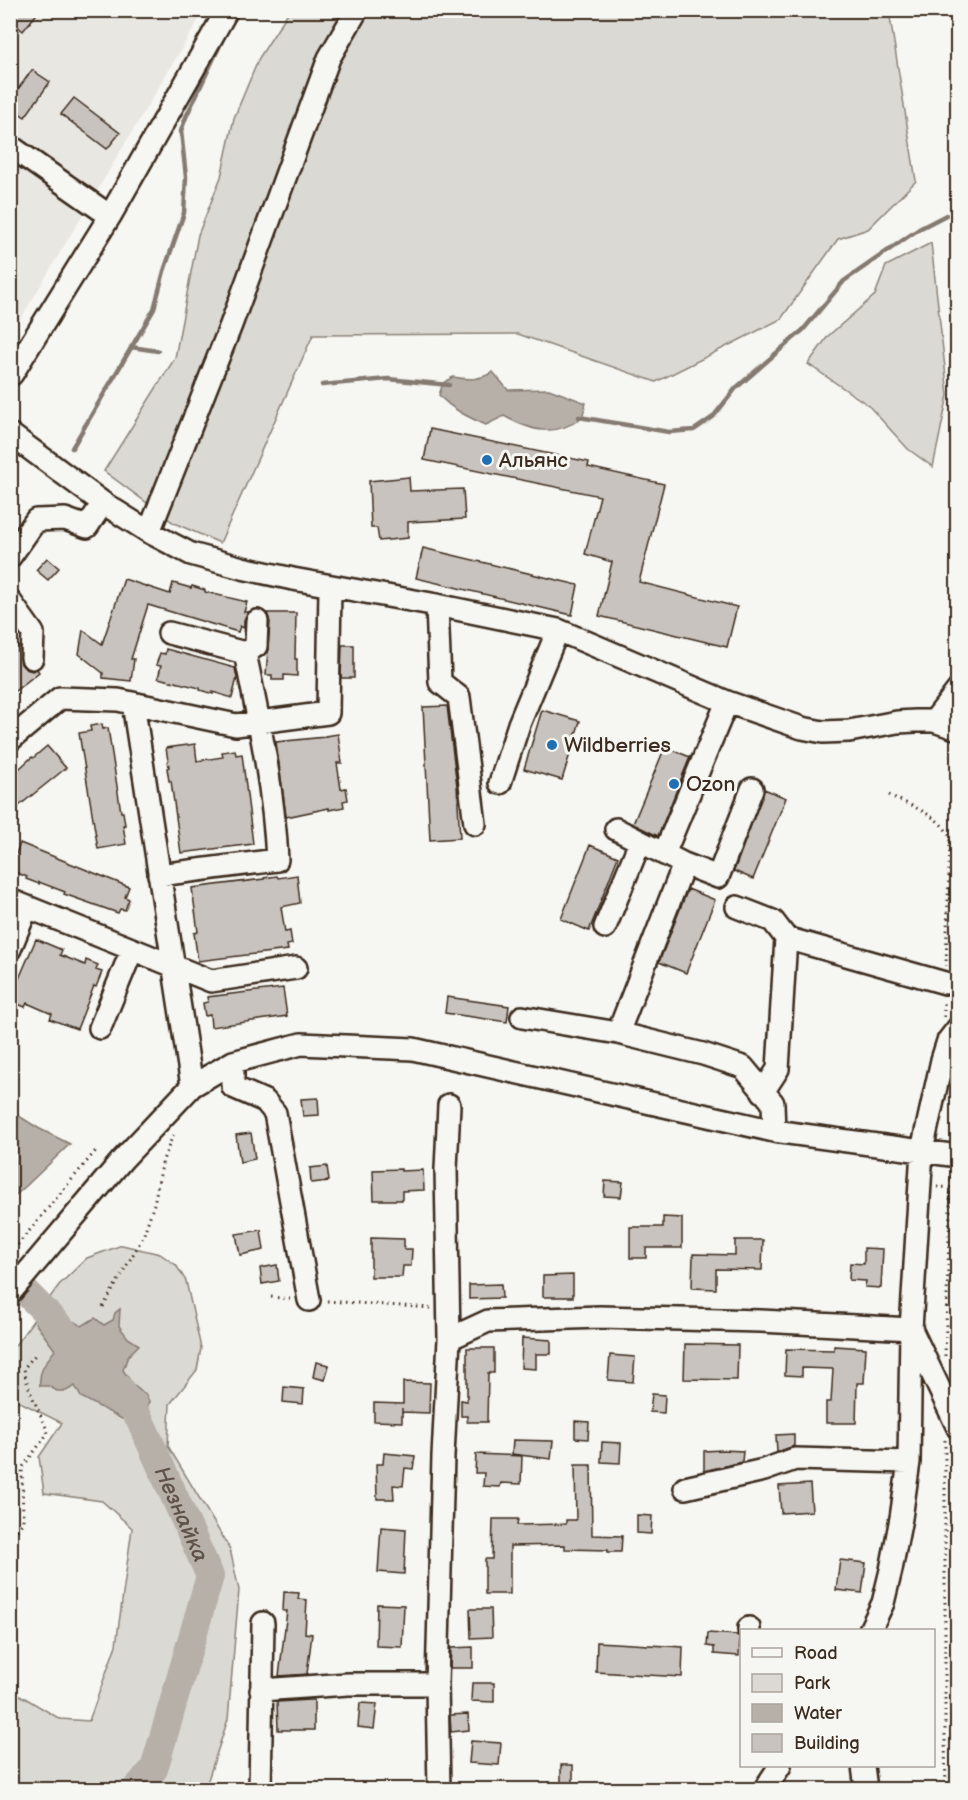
<svg xmlns="http://www.w3.org/2000/svg" width="968" height="1800" font-family="'Balsamiq Sans',sans-serif">
<style>
.built{fill:#e8e7e2}
.green{fill:#dad9d3;stroke:#8a8278;stroke-width:1.5}
.water{fill:#b6b0a9;stroke:#857a71;stroke-width:1.5}
.lines{fill:none;stroke-linecap:round;stroke-linejoin:round}
.stream{stroke:#857a71;stroke-width:4.5}
.river{stroke:#b6b0a9;stroke-width:28}
.building{fill:#c8c3be;stroke:#3b2a1e;stroke-width:1.5}
.minor-casing{stroke:#3b2a1e;stroke-width:26}
.path{stroke:#3b2a1e;stroke-width:3;stroke-dasharray:1.5 4.5;stroke-linecap:butt}
.minor{stroke:#f6f6f2;stroke-width:21}
.poi-dot{fill:#1f6fb2;stroke:#f6f6f2;stroke-width:2}
.labels{text-anchor:middle;stroke-width:6;stroke-linejoin:round;paint-order:stroke}
.poi-label{font-size:21px;fill:#3b2a1e;stroke:#f6f6f2;text-anchor:start}
.water-label{font-size:22px;font-style:italic;fill:#605248;stroke:#f6f6f2}
</style>
<rect width="100%" height="100%" fill="#f6f6f2"/>
<filter id="ink" filterUnits="userSpaceOnUse"><feTurbulence type="fractalNoise" baseFrequency=".0167" numOctaves="2"/><feDisplacementMap in="SourceGraphic" scale="12" xChannelSelector="R" yChannelSelector="G"/><feConvolveMatrix kernelMatrix="1 2 1 2 8 2 1 2 1" color-interpolation-filters="sRGB"/></filter>
<g filter="url(#ink)">
<path class="built" d="M11,11h193l-193,324z"/>
<path class="green" d="M289,11h600l27,170 -48,48 -30,10 -57,80 -125,63 -138,-48 -205,1 -93,208 -46,-20 -70,-52 71,-113 23,-123 23,-58 13,-59 25,-60z
M931,243l17,152 -15,72 -25,-18 -40,-44 -60,-41 20,-28 47,-41 11,-29z
M122,1245l38,9 16,11 10,16 15,67 -4,22 -27,34 -2,42 62,103 9,41 -11,129 -23,70h-194l-1,-100 50,30 29,2 27,-76 16,-117 -30,-27 -58,-8 -5,-36 23,-34 -48,-24 -3,-11v-37l48,-66 28,-27z"/>
<path class="water" d="M493,372l15,18 41,-1 37,14 -4,15c-28,19 -49,14 -78,-2l-18,9c-18,-8 -35,-16 -47,-30l4,-12 10,-6c15,3 27,3 40,-5z
M11,1111l27,17 32,16 -45,43 -14,12z
M120,1309l-1,17 9,12 11,7 -11,11 -5,14 10,15 13,10 3,6 -3,13 -6,6 -18,-1 -41,-22 -6,-11 -9,5h-9l-8,-5h-9c-2,-15 6,-24 15,-36l-20,-27 10,-13 16,5 21,11 13,-8 9,7 9,-5 2,-7z"/>
<g class="lines">
<path class="stream" d="M131,347l27,4
M322,385l66,-6 61,6
M579,417l90,15 25,-2 19,-13 23,-29 67,-58 41,-49 75,-52 27,-14
M72,448l82,-139 10,-38 20,-58 2,-36 -5,-46 5,-14 43,-91"/>
<g class="river">
<path d="M10,1276l62,63"/>
<path id="s1" d="M119,1388l21,32 70,156 -56,193 -19,21"/>
</g>
</g>
<path class="building" d="M10,10h30l-17,21 -13,-11z
M32,70l18,12 -25,35 -15,-10v-7z
M74,98l46,35 -13,16 -46,-35z
M430,429l159,33 -1,5 76,17 -25,98 98,25 -10,40 -128,-31 13,-54 -27,-8 15,-58 -176,-36z
M409,477l1,14 53,-2 2,30 -57,3v16l-29,3 -2,-13h-6l-2,-47z
M423,548l155,37 -6,30 -156,-37z
M47,558l12,10 -11,12 -12,-10z
M124,579l46,15 3,-11 18,5 1,-2 13,4v2l42,10 -3,10h4l-4,8v8l-4,-2 -2,6 -90,-27 -17,54h3l-3,22 -28,-3v-5l-24,-19 4,-24 19,14z
M267,613h29l-1,46h2v17l-13,-1v5h-12v-5h-6l4,-53z
M10,637l10,11 1,16 5,5 6,2 5,-2 2,3 -29,23z
M342,645h12v33h-13z
M166,649l69,19 2,10 -5,20 -19,-6v2l-13,-4v-2l-42,-10 3,-12 -5,-1 4,-12 5,1z
M447,706l10,80 3,52 -30,2 -7,-133z
M542,710l38,11 -18,59 -38,-11z
M102,724l1,5 5,-1 13,84h2l2,13h-2l3,19 -28,5 -19,-116 12,-2 -1,-5z
M338,734l4,29h-5l4,26 5,-1 2,12 -5,1 1,6 -15,3v-2l-43,9 -10,-75 49,-5v-1z
M195,744l2,17 26,-4 -1,-5 13,-2 1,5 6,-1 11,90 -72,9 -10,-72h-2l-2,-13 2,-1 -3,-19z
M47,746l19,22 -56,45v-36l22,-20 1,1z
M665,747l25,10 -32,79 -25,-12z
M764,789l22,9 -33,81 -19,-8z
M20,843l109,44 -4,10 4,2 -4,11 -5,-1 -2,4 -54,-19 1,-2 -26,-10v2l-13,-5 1,-2 -17,-7z
M590,845l28,12 -29,74 -28,-12z
M297,875l3,28 -19,4 4,25 5,-1 2,13 -5,1 1,5 -90,11 -4,-28 4,-1 -6,-44 72,-9v-1l13,-2 1,2z
M688,889l27,11 -29,73 -27,-11z
M36,939l26,11 -2,5 25,10 1,-5 12,5 -2,5 6,2 -6,15 -2,-1 -17,43 -27,-10 2,-5 -25,-11 -2,4 -12,-5 2,-4 -5,-2v-3l6,-13 2,1z
M283,988l4,28 -76,11 -1,-12 -5,1 -2,-13 5,-1 -1,-5z
M447,997l62,9 -2,16 -62,-9z
M318,1098l1,17 -16,1 -2,-17z
M251,1133l4,26 -15,3 -4,-27z
M327,1166l2,15 -18,2 -1,-15z
M401,1169v2l22,-1 1,20 -22,1v9h-28l-1,-30z
M605,1181l18,1 -2,15 -17,-1z
M663,1217l19,1v30h-36v10h-16v-31h33z
M261,1230l3,20 -24,5 -4,-21z
M371,1238l33,1v10h8l-1,17h-8l-1,11h-31z
M735,1240h28l-1,30 -46,-1v20l-24,-1 1,-34 42,1z
M864,1248l19,1 -2,39 -16,-1 1,-6 -17,-1 1,-17 14,1z
M277,1265l2,16 -17,3 -2,-16z
M573,1275v22h-30v-21z
M501,1284l1,14 -33,1v-14z
M522,1338l29,2v14h-15v15l-15,-1z
M685,1344l53,1 -1,35 -53,-1z
M834,1346l32,2 -2,35h-7l-1,40h-30v-21h5l2,-33 -31,-1v8l-17,-1 1,-26 48,1z
M467,1348h27v25h-6l-1,49h-20v-6h-6v-16l6,1z
M610,1355l25,2 -2,25 -25,-2z
M316,1362l13,3 -4,15 -12,-3z
M403,1382l27,1 -1,30 -27,-1v-4v14l-28,-1v-18l29,1z
M284,1387l20,2 -1,15 -20,-2z
M652,1394l13,1 -1,18 -14,-1z
M575,1421l14,1 -1,17 -13,-1z
M794,1434v12l-17,6 -1,-17z
M513,1440l40,1 -2,18 -39,-5z
M602,1442l19,1 -1,20 -19,-1z
M722,1450l21,1 -1,11 -38,9v-20z
M384,1453l31,3 -2,13 -8,-1 -2,18 -10,-1 1,14h-17l-1,-35h7z
M476,1454l46,2 -1,28 -20,-1 -1,4 -17,-1 1,-13h-9z
M575,1465h16l1,70 30,1 -1,16h-13v-2l-43,-1v-4l-55,1v48h-25v-35h7l1,-40h25l-1,6 49,-1v-4h10z
M810,1484l2,27 -31,2 -2,-27z
M637,1515l15,1 -1,18 -14,-1z
M381,1527l25,2 -2,45 -26,-2z
M840,1560l26,3 -4,30 -26,-3z
M284,1592l15,1 -1,6 9,1 -2,33 7,1 -5,40h2l-30,2 8,-65h-4z
M377,1604l27,1 -2,42 -26,-1z
M470,1609h21l1,28 -21,1z
M708,1633l29,2 3,3 -1,18 -25,-2v-7l-7,-1z
M597,1642l86,5 -1,30 -86,-5z
M473,1647v21h-23l1,-20z
M472,1683h22v19l-23,-1z
M309,1700h5v30h-36l-1,-28z
M360,1703l17,1 -3,25 -16,-2z
M468,1714l1,16 -18,2 -1,-17z
M471,1741l30,2 -2,22 -30,-2z
M561,1765h12v22h-12z"/>
<g class="lines">
<g class="minor-casing">
<path id="minor" d="M10,146l100,70
M10,375l2,-1 98,-158 117,-206
M10,434l93,69 46,29 42,22 51,14 51,11 144,26 121,25 169,72 75,26 21,4 26,-1 48,-9 19,-1h18l24,8
M149,532l82,-207 98,-267 28,-48
M10,557l26,-37 29,-1 22,8 16,-24
M10,601l23,32 -1,25
M437,605l3,77 19,15 16,127
M245,653l11,-7 1,-25
M133,703l59,383
M934,721l24,-31
M10,740l50,-42 58,2 118,25 92,-12 2,-126
M500,783l19,-59 39,-94
M616,829l68,35 34,13 34,-88
M664,854l63,-152
M159,875l118,-15c-3,-69 -18,-139 -32,-207l-76,-20
M10,900l201,81 85,-13
M737,907l36,14 13,17 -8,131 -15,23
M605,927l35,-85
M786,938l159,45
M10,949l17,-42
M522,1017l96,16 85,21 40,13 30,36 1,28
M100,1028l32,-78
M618,1033l66,-169
M233,1062v25l32,14 10,12 34,187
M10,1293l113,-134 69,-73 41,-24 68,-18 112,5 361,82 184,25
M449,1339l39,-18 112,-4 161,4 150,8 47,99
M685,1488l79,-18 31,-11 114,3
M749,1630v-2
M870,1630l13,-27 8,-33 10,-52 8,-56 2,-133 11,-179 20,-90 6,-19 10,-13
M261,1690l87,-6h89
M863,1766l3,23
M260,1790l3,-167
M439,1790l-2,-106 6,-228 6,-117 -3,-170 3,-64
M764,1790l16,-24"/>
</g>
<path class="path" d="M889,795c21,11 52,20 61,43l-4,128
M944,1017v-18
M937,1187l21,1
M10,1254l88,-106
M271,1297l19,2
M327,1301l104,7
M103,1307l40,-70 11,-33 9,-44 11,-27
M945,1356l6,-178
M945,1440v300l1,50
M10,1540l13,-18 -1,-54 26,-35c-8,-22 -21,-42 -24,-65l11,-13"/>
<use href="#minor" class="minor"/>
</g>
</g>
<g class="poi-dot">
<circle cx="487" cy="460" r="6"/>
<circle cx="552" cy="745" r="6"/>
<circle cx="674" cy="784" r="6"/>
</g>
<g class="labels">
<g class="poi-label">
<text x="499" y="467">Альянс</text>
<text x="564" y="752">Wildberries</text>
<text x="686" y="791">Ozon</text>
</g>
<g class="water-label">
<text dy="8" stroke="none"><textPath href="#s1" startOffset="141">Незнайка</textPath></text>
</g>
</g>
<rect width="968" height="1800" fill="none" stroke="#f6f6f2" stroke-width="36"/>
<rect x="18" y="18" width="932" height="1764" fill="none" stroke="#3b2a1e" stroke-width="2" filter="url(#ink)"/>
<rect x="740" y="1629" width="195" height="138" fill="#f6f6f2" stroke="#aba49d" stroke-width="1.5"/>
<rect x="752" y="1648" width="30" height="9" fill="#f6f6f2" stroke="#aba49d" stroke-width="1.5"/>
<text x="794" y="1659" font-size="18" fill="#3b2a1e">Road</text>
<rect x="752" y="1674" width="30" height="18" fill="#dad9d3" stroke="#aba49d" stroke-width="1.5"/>
<text x="794" y="1689" font-size="18" fill="#3b2a1e">Park</text>
<rect x="752" y="1704" width="30" height="18" fill="#b6b0a9" stroke="#aba49d" stroke-width="1.5"/>
<text x="794" y="1719" font-size="18" fill="#3b2a1e">Water</text>
<rect x="752" y="1734" width="30" height="18" fill="#c8c3be" stroke="#aba49d" stroke-width="1.5"/>
<text x="794" y="1749" font-size="18" fill="#3b2a1e">Building</text>
</svg>
